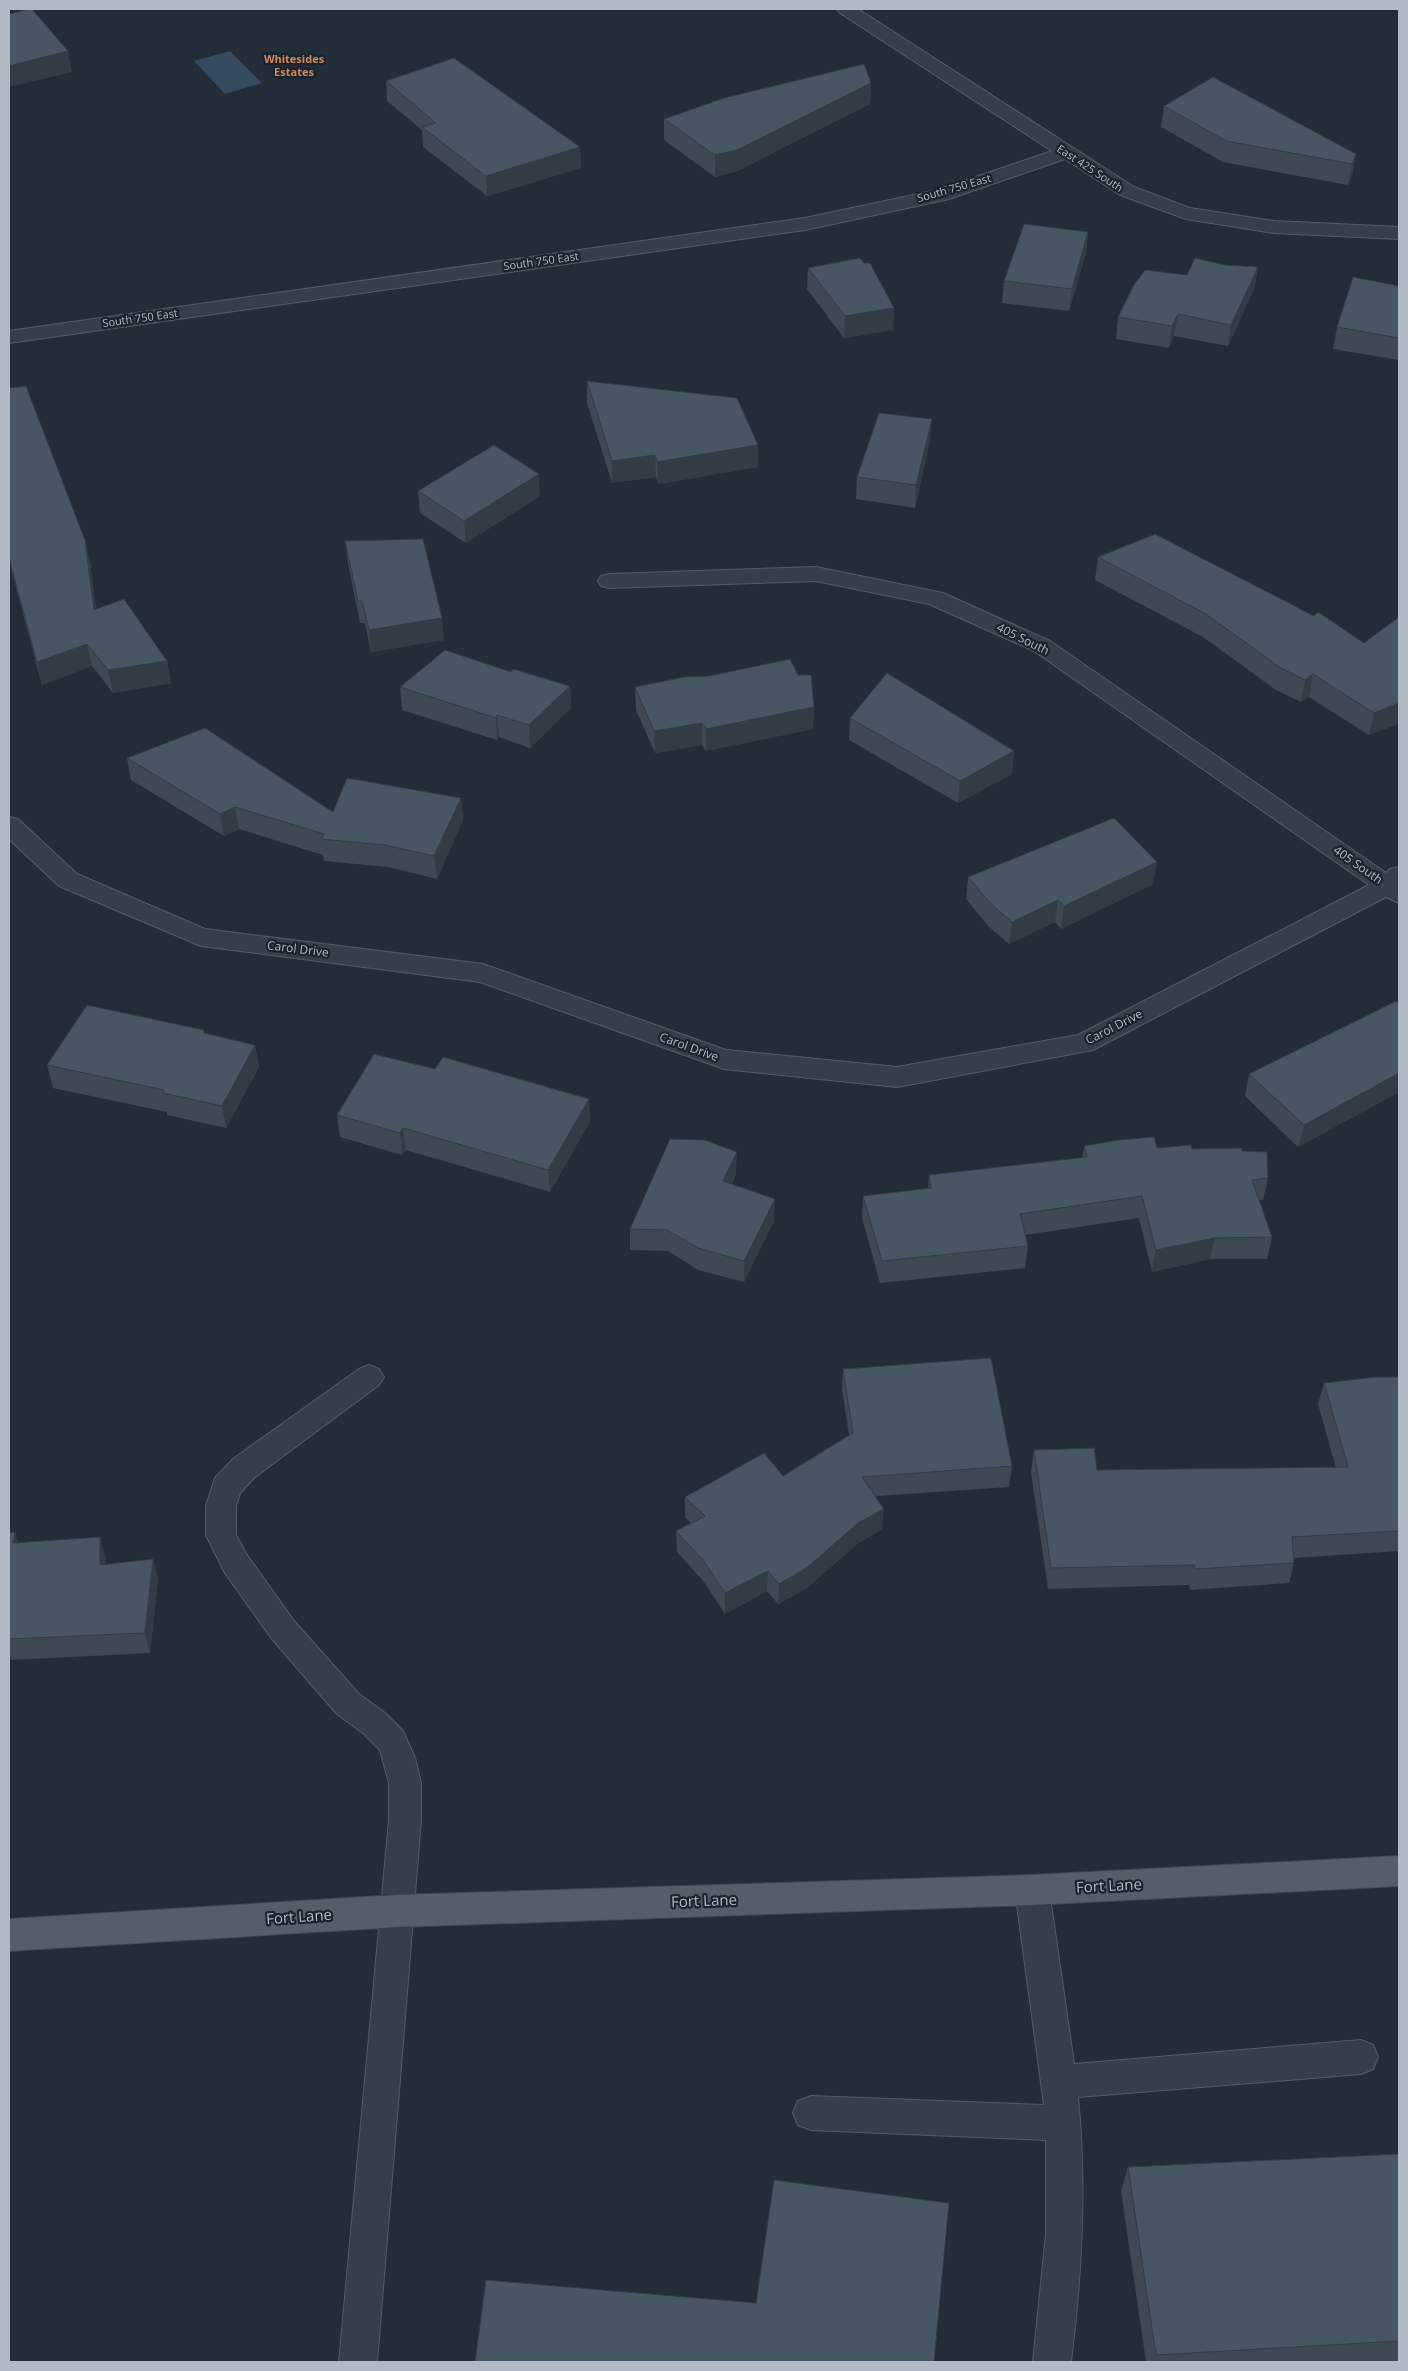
<svg xmlns="http://www.w3.org/2000/svg" width="1408" height="2371" font-family="'Open Sans',sans-serif">
<style>
.water{fill:#364a5f}
.lines{fill:none;stroke-linecap:round;stroke-linejoin:round}
.minor-casing{stroke:#535d66;stroke-width:2}
.major-casing{stroke:#3f4852;stroke-width:2}
.minor{fill:#353f49;fill-rule:evenodd}
.major{fill:#535e69;fill-rule:evenodd}
.wall{fill:#3e4954}
.shaded-wall{fill:#323c45}
.building{fill:#485562;stroke:#323c45}
.labels{text-anchor:middle;stroke-width:4.5;stroke-linejoin:round;paint-order:stroke}
.far-neighbourhood-label{font-size:11px;font-weight:bold;fill:#cf8861;stroke:#1b242d}
.far-street-label{font-size:11px;fill:#b0bac5;stroke:#1b242d}
.street-label{font-size:12px;fill:#b0bac5;stroke:#1b242d}
.near-street-label{font-size:15px;fill:#b0bac5;stroke:#1b242d}
</style>
<rect width="100%" height="100%" fill="#222d38"/>
<path class="water" d="M230,51l32,32 -37,11 -31,-33z"/>
<g class="lines">
<g class="minor-casing">
<path id="minor" d="M837,9h21l276,178 56,21 84,13 125,6v12l-125,-6 -88,-14 -66,-24 -55,-36 -116,40 -144,31 -796,113v-12l796,-113 132,-28 115,-39 -212,-138z
M816,567l127,26 107,48 336,232 4,-4 9,-2v36l-13,-6 -293,153 -196,37 -173,-18 -244,-87 -279,-36 -142,-60 -50,-47v-22l9,2 59,55 128,55 278,35 243,86 171,17 181,-32 291,-150 -335,-234 -105,-47 -113,-23 -207,7 -8,-2 -3,-5 3,-5 8,-2z
M369,1365l10,4 5,8 -5,8 -124,92 -15,16 -4,13v29l11,20 47,66 65,73 26,19 18,18 12,27 6,25v37l-44,542h-38l50,-542v-37l-9,-33 -17,-17 -26,-19 -65,-75 -47,-66 -19,-38v-29l9,-28 18,-19 126,-90z
M1032,1875l12,4 5,11 25,174 287,-24 12,5 5,12 -5,12 -12,5 -283,23c9,89 4,177 -7,265h-38l13,-128v-94l-235,-10 -13,-5 -5,-12 5,-12 13,-5 233,9 -29,-215 5,-11z"/>
</g>
<g class="major-casing">
<path id="major" d="M1399,1856v30l-367,19 -635,22 -388,24v-32l388,-24 635,-20z"/>
</g>
<use href="#minor" class="minor"/>
<use href="#major" class="major"/>
</g>
<path class="wall" d="M386,81l194,66 1,21 -94,28 -64,-49 -1,-17 -35,-29z
M871,83l-1,21 -133,67 -22,6 -51,-37v-21z
M1164,106l192,48 -4,22 -4,9 -125,-23 -62,-35z
M1088,232l-2,21 -17,58 -67,-8 2,-22z
M1225,265l33,2 -4,22 -26,57 -54,-10 -5,12 -53,-9 2,-22 69,-42z
M808,268l86,40 -1,22 -49,8 -37,-49z
M1399,286v74l-66,-11 4,-22z
M587,381l171,64v22l-100,17 -2,-7 -44,6 -25,-80z
M9,388l76,152 5,22 6,48 71,51 4,22 -58,10 -21,-27 -50,19 -33,-124z
M930,441l-15,67 -59,-9 1,-22z
M418,491l122,5 -74,47 -46,-30z
M345,541l99,99 -73,12 -6,-29h-5l-12,-60z
M1098,557l266,86 35,-26 -30,118 -60,-38 -8,5 -25,-12 -73,-53 -108,-57z
M511,672l59,14 1,22 -41,40 -31,-11 -2,3 -95,-30 -2,-23z
M635,687l179,20 -1,22 -107,22 -4,-6 -47,8 -19,-43z
M850,718l164,33 -2,23 -54,29 -109,-63z
M127,758l206,54 128,-14 2,22 -26,59 -49,-12 -64,-6 -1,-6 -84,-26 -15,7 -93,-56z
M968,877l185,7 -92,45 -6,-7 -46,22 -21,-18 -22,-27z
M1399,1004v88l-101,55 -53,-51 4,-22z
M205,1033l50,12 4,22 -33,61 -59,-13v-3l-114,-24 -6,-23z
M337,1115l253,6 -40,71 -144,-42 -4,5 -62,-18z
M1084,1146l158,5 26,27 -5,22h-4l13,37 -5,22h-57l-58,13 -13,-54 -114,17 3,11 -3,22 -145,15 -18,-65 1,-22 65,-7 1,-14 153,-17z
M736,1174l-4,10 42,37 -30,61 -46,-12 -30,-19 -38,-1v-21z
M843,1369l169,97 -3,21 -133,9 6,33 -25,15 -50,44 -29,16 -11,-13 -42,23 -21,-32 -27,-30 -1,-21 15,-8 -6,-6v-20l98,-21 66,-41 -7,-45z
M1399,1377v174l-105,7v5l-5,20 -99,7 -1,-5 -141,4 -17,-117 3,-22 63,20 239,-2 -18,-64 6,-21z
M15,1532l3,10 88,16v6l47,-5 5,21 -8,73 -141,7v-127z
M1399,2154v208h-253l-25,-171 7,-24z"/>
<path class="shaded-wall" d="M68,51l4,21 -63,15v-21z
M871,83l-1,21 -133,67 -22,6v-22z
M580,147l1,21 -94,28 -1,-20z
M1356,154l-4,22 -4,9 4,-21z
M1088,232l-2,21 -17,58 3,-22z
M1258,267l-4,22 -26,57 3,-21z
M894,308l-1,22 -49,8 1,-22z
M1178,314l-4,22 -5,12 3,-22z
M932,419l-2,22 -15,67 1,-23z
M758,445v22l-100,17 -1,-22z
M655,455l1,22 -44,6v-22z
M539,474l1,22 -74,47 -2,-22z
M85,540l5,22 9,71 -5,-23z
M442,618l2,22 -73,12 -2,-22z
M87,644l5,22 -50,19 -5,-23z
M167,661l4,22 -58,10 -5,-23z
M1313,674l-4,23 -8,5 4,-22z
M570,686l1,22 -41,40 -1,-23z
M1399,703v21l-30,11 5,-22z
M814,707l-1,22 -107,22v-22z
M497,715l2,22 -2,3 -1,-22z
M702,723v22l-47,8 -1,-22z
M1014,751l-2,23 -54,29 2,-22z
M461,798l2,22 -26,59 -3,-23z
M235,807l4,22 -15,7 -4,-22z
M1157,862l-4,22 -92,45 3,-23z
M1058,900l-3,22 -46,22 3,-22z
M255,1045l4,22 -33,61 -4,-22z
M1399,1073v19l-101,55 6,-22z
M589,1099l1,22 -40,71 -2,-22z
M403,1128l3,22 -4,5 -2,-22z
M737,1152l-1,22 -13,29v-22z
M775,1199l-1,22 -30,61v-21z
M1215,1238l-5,21 -58,13 4,-22z
M884,1509l-2,20 -25,15 -50,44 -29,16 1,-20 79,-61z
M15,1532l6,21 -8,-10z
M100,1537l6,21v28l-6,-21z
M153,1559l5,21 -8,73 -5,-20z
M768,1571l-1,20 -42,23v-21z"/>
<path class="building" d="M29,9h3l36,42 -59,15v-52z
M454,58l126,89 -94,29 -64,-49 14,-4 -50,-42z
M864,64l7,19 -134,67 -22,5 -51,-36 60,-21z
M1213,77l143,77 -4,10 -126,-23 -62,-35z
M1024,224l64,8 -16,57 -68,-8z
M860,258l4,5h6l24,45 -49,8 -37,-48z
M1195,258l30,7 33,2 -27,58 -53,-11 -6,12 -54,-9 16,-32 11,-15 42,5z
M1353,277l46,9v52l-62,-11z
M587,381l150,17 21,47 -101,17 -2,-7 -43,6z
M26,386l59,154 9,70 30,-11 43,62 -59,9 -21,-26 -50,18 -28,-104v-170z
M879,413l53,6 -16,66 -59,-8z
M494,445l45,29 -75,47 -46,-30z
M1155,534l159,82 4,-4 46,31 35,-26v86l-25,10 -61,-39 -8,6 -24,-12 -75,-54 -108,-57z
M423,539l19,79 -73,12 -7,-29h-4l-13,-60z
M445,650l66,22 2,-3 57,17 -41,39 -32,-10 -1,3 -96,-31z
M790,659l8,16h13l3,32 -108,22 -4,-6 -48,8 -19,-44 49,-10 25,-1z
M887,673l127,78 -54,30 -110,-63z
M205,728l128,84 14,-34 114,20 -27,58 -49,-11 -64,-6 3,-5 -89,-27 -15,7 -93,-56z
M1114,818l43,44 -93,44 -6,-6 -46,22 -21,-18 -23,-27z
M1396,1001l3,3v69l-95,52 -55,-51z
M87,1005l117,25v3l51,12 -33,61 -59,-13 1,-3 -117,-25z
M374,1054l61,15 8,-12 146,42 -41,71 -145,-42 -3,5 -63,-18z
M1154,1137l3,11 34,-3 1,4 49,-1 1,3 25,1 1,26 -16,2 20,57 -57,1 -59,12 -14,-54 -122,18 8,32 -146,15 -19,-65 68,-8 -2,-13 158,-18 -3,-11 34,-6z
M670,1139l35,1 32,12 -14,29 52,18 -31,62 -46,-13 -31,-18 -37,-1z
M991,1358l21,108 -150,11 22,32 -26,14 -50,44 -29,17 -11,-13 -43,22 -21,-32 -28,-30 29,-15 -20,-19 79,-44 19,23 70,-43 -10,-64z
M1376,1377h23v154l-107,6 2,26 -99,6 -1,-4 -143,3 -17,-118 60,-2 3,22 251,-3 -24,-84z
M15,1532l-2,11 87,-6v28l53,-6 -8,74 -136,6v-106z
M1399,2154v187l-243,14 -28,-188z
M774,2180l175,23 -15,159h-459l11,-82 270,23z"/>
<g class="labels">
<g class="far-neighbourhood-label">
<text x="294" y="63">Whitesides<tspan x="294" dy="13">Estates</tspan></text>
</g>
<g class="far-street-label">
<text transform="translate(1090 168) rotate(33)" y="4">East 425 South</text>
<text transform="translate(954 188) rotate(-16)" y="4">South 750 East</text>
<text transform="translate(541 261) rotate(-8)" y="4">South 750 East</text>
<text transform="translate(140 318) rotate(-8)" y="4">South 750 East</text>
</g>
<g class="street-label">
<text transform="translate(1023 639) rotate(26)" y="4">405 South</text>
<text transform="translate(1358 865) rotate(35)" y="4">405 South</text>
<text transform="translate(298 949) rotate(7)" y="4">Carol Drive</text>
<text transform="translate(1114 1027) rotate(-27)" y="4">Carol Drive</text>
<text transform="translate(689 1047) rotate(20)" y="4">Carol Drive</text>
</g>
<g class="near-street-label">
<text transform="translate(1109 1886) rotate(-3)" y="5">Fort Lane</text>
<text transform="translate(704 1901) rotate(-2)" y="5">Fort Lane</text>
<text transform="translate(299 1917) rotate(-4)" y="5">Fort Lane</text>
</g>
</g>
<rect width="1408" height="2371" fill="none" stroke="#b0bac5" stroke-width="20"/>
</svg>
